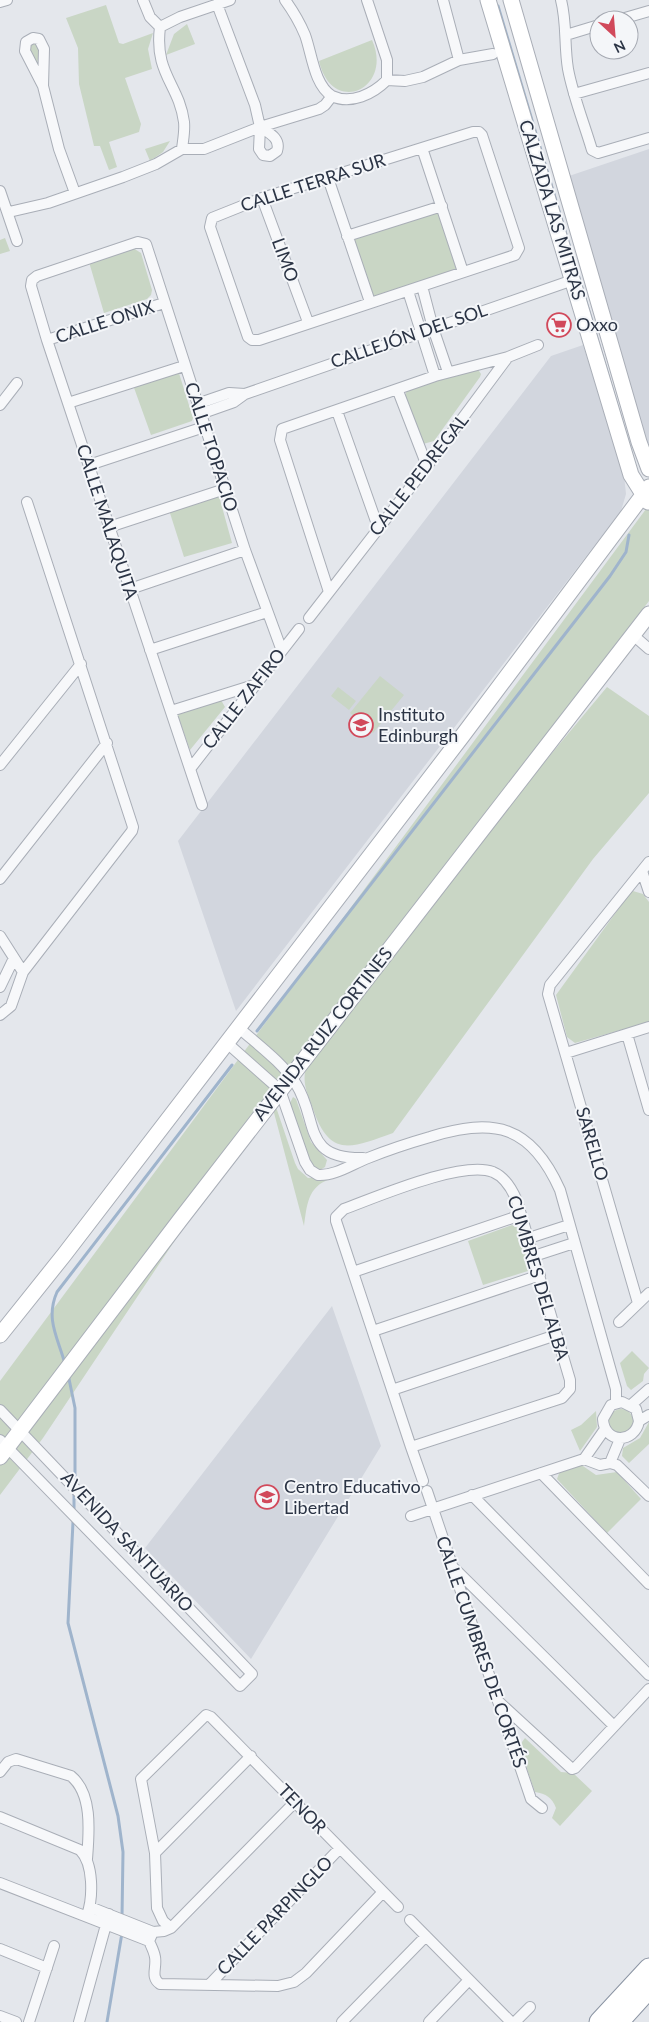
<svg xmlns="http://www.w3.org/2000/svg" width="649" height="2022" font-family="Lato,sans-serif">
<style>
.built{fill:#d2d6de}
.green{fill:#c9d6c5}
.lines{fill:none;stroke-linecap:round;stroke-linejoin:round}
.stream{stroke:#9fb4cc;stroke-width:3}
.street-casing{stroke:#a9aeb7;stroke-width:12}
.secondary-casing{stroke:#a9aeb7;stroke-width:17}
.highway-casing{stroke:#8b94a3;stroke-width:21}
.street{stroke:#f7f8fa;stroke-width:10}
.secondary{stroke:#fff;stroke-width:15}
.highway{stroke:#fff;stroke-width:19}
.labels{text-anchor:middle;stroke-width:4;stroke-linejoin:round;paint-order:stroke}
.street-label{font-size:18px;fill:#2b3445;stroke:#f4f6f9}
.poi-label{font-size:18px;fill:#2b3445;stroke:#f4f6f9;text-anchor:start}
</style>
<rect width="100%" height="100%" fill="#e4e7ec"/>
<path class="built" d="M649,149v295l-3,-3 -77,-265z
M583,345l41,130 2,19 -5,17 -385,500 -58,-170 373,-485z
M332,1306l49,140 -130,213 -106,-111z"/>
<path class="green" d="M106,5l13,38 4,1 30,-11 -5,16 4,20 -27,9 16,46 -2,8 -30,10 8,25 -8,3 -9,-24h-6l-15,-62 -1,-36 -12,-30z
M187,24l8,20 -29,11 8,-21z
M372,40c22,49 -40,77 -53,21z
M35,41l4,5 -2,24 -10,-27z
M170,141l-7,11 -13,9 -5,-12z
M442,206l21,66 -93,30 -23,-66z
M5,238l5,13 -10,3v-14z
M133,248l8,5 11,37 -1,5 -4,4 -43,14 -15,-51z
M477,368l4,6 -1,3 -46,64 -11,3 -18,-48 2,-6z
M178,370l15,48 -1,3 -41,14 -18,-50z
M219,496l13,47 -48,14 -15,-47z
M649,505v96l-355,462 313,-376 42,29v77l-56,66 -200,274c-44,16 -64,25 -81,-27 -5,-13 -10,-24 -6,-38l-24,12 -239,358 -43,57v-114z
M380,676l24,19 -31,38 -23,-20z
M338,687l18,14 -7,9 -18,-14z
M221,700l4,7 -35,43 -13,-37z
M633,891l10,3 6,8v120l-74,21 -8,-6 -11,-42 74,-102z
M293,1097l3,2 15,43 16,18 -2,7 -5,3 -10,-6 -20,-61z
M276,1107l19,56 3,6 10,9 21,-2 1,3c-23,8 -23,27 -26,47l-31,-117z
M512,1225l6,3 13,42 -48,15 -15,-44z
M632,1351l17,17 -5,6 -1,7 -12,9 -4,-4 -7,-23z
M609 1421a12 12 0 1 1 24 0a12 12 0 1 1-24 0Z
M596,1411l1,16 -17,24 -9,-21 10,-5z
M649,1422v22l-20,19 -7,-7 1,-8 17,-10z
M580,1464l16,11 21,-3 24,27 -34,34 -50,-54 3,-8z
M525,1738l36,34 12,1 19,18 -32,35 -8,-8 4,-10c-4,-11 -10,-14 -21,-16l-16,-46z"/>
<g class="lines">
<path class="stream" d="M498,6l139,467
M257,1031l353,-455 16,-24 3,-17
M65,1364c-7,-26 -20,-45 -8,-72l175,-227
M68,1374l7,34v71
M74,1509v-16
M73,1522l-5,101 50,193 5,36 -1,65
M107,2022l15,-89"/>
<g class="street-casing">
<path id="street" d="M143,0l7,17 10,10c-6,47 19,57 24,95 1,9 -1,18 -2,27
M285,0c8,11 15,23 20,35 7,19 9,50 27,61
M367,0l20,60v20
M443,0l16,60
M561,0c6,23 3,45 7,69 5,27 16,54 24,81l6,3 51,-15
M0,2l7,-2
M217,4l38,101 5,22 -1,22 4,6 7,1 7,-5c4,-13 -8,-18 -17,-24
M618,20l31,-9
M160,27l20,-10 50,-17
M566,35l33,-10
M43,86l1,-37 -5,-10 -6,-1 -7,4 -1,9 18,35 16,63 16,44
M574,94l75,-21
M473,132h6l3,3 37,113 -4,7 -256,85h-7l-4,-3 -38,-110 2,-9 50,-20z
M422,148l41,124
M328,178l42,124
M0,191l17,50
M262,198l46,124
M9,212l39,-9 75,-26 33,-13 26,-15h22l56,-22 59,-18 6,-4 7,-9c19,9 41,-2 55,-16l18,1 18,-4 36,-17 34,-6
M347,236l95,-30
M422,286l11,42 15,44
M408,291l27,85
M47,340l117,-37
M398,391l29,75
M68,403l116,-37
M197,404l32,-11 16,1
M0,405l17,-22
M337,411l41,116
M200,414l34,-12 11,-8 328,-114
M89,465l115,-38
M109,527l116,-38
M130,589l115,-39
M329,592l-49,-152 2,-11 153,-53 73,-19 30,-12
M309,618l118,-152 81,-109
M633,635l16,14
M150,650l117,-38
M171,711l83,-26
M0,765l81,-101
M190,769l109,-140
M202,805l-155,-465 -16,-54 1,-6 5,-4 101,-34 8,2 99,306 37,101
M642,871l7,21
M0,879l107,-136
M0,936l23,36
M0,987l14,-29
M0,1015l11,-9 12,-34 109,-141 1,-4 -106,-325
M239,1028c19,17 43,34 57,56 23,36 5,75 67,74
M627,1034l22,76
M227,1043l53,47 25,72 5,8 8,5c17,1 34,-11 50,-17 20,-8 41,-15 62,-21 64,-20 101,-12 130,53l56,199v14
M566,1053l83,-26
M529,1238l40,-13
M534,1256l40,-13
M353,1272l168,-57
M638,1303l-90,-309 2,-9 99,-123
M619,1322l30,-29
M373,1331l167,-56
M392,1390l164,-55
M631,1405l18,-16
M0,1410l252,264 -12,12 -240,-246
M639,1421l-3,-12 -14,-7 -11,3 -8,14c1,25 32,25 36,2l10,-6
M411,1447l151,-49 8,-9v-9l-53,-179c-5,-12 -12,-24 -24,-29 -31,-12 -116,25 -149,37l-8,8v4l75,226 12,34
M584,1459l16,6 10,-2 7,2 32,31
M584,1459l21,-30
M610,1463l10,-24
M541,1473l108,111
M427,1491l104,308 11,9
M472,1495l177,180
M411,1516l173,-57
M455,1569l159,157
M499,1702l73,67 3,-1 74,-79
M0,1772l8,-10 8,-3 55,17c22,18 18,57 16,83
M295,1802l-124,126 -7,3 -11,1 -4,9c2,5 5,10 6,16 2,11 -5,20 5,27l118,2 16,-4 12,-9 77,-81
M0,1817l80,33c14,14 13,48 7,65
M155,1853l96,-97
M0,1883l149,58
M90,1907l63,25
M410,1920l101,102
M171,1928l-8,-7 -6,-13 -2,-55 -14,-74 65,-64 5,2 187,190
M0,1949l47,19
M209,1985l131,-137
M0,2016l16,6
M29,2022l25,-76
M79,2022l30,-108
M342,2022l84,-86
M429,2022l40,-42
M515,2022l15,-15"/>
</g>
<g class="secondary-casing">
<path id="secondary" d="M488,0l143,475 17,27
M511,0l128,442 10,27
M0,1335l64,-80 399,-520 186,-248
M0,1457l180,-237 469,-606"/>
</g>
<g class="highway-casing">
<path id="highway" d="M599,2022l50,-54
M619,2022l30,-33"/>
</g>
<use href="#street" class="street"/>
<use href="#secondary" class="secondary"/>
<use href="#highway" class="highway"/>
</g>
<defs>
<g id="supermarket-ring" transform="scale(1.25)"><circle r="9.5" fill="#f4f6f9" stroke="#d1495b" stroke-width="1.5"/><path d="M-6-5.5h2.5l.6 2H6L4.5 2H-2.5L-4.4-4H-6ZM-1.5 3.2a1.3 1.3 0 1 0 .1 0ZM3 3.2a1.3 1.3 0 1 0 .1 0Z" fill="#d1495b"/></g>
<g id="school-ring" transform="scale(1.25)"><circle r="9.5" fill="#f4f6f9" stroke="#d1495b" stroke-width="1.5"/><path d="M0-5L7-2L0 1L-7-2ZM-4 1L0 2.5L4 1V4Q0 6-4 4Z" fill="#d1495b"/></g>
</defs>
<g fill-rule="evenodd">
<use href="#supermarket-ring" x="559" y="325"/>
<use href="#school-ring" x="361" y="725"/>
<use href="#school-ring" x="267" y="1497"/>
</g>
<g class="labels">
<g class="street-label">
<text transform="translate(313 183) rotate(-18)" y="6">CALLE TERRA SUR</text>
<text transform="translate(552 210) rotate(73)" y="6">CALZADA LAS MITRAS</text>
<text transform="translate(285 260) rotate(70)" y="6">LIMO</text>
<text transform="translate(105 322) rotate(-18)" y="6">CALLE ONIX</text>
<text transform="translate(409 336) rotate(-19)" y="6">CALLEJÓN DEL SOL</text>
<text transform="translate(211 447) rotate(72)" y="6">CALLE TOPACIO</text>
<text transform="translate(419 475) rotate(-52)" y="6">CALLE PEDREGAL</text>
<text transform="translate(107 522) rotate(72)" y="6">CALLE MALAQUITA</text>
<text transform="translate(244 699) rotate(-52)" y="6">CALLE ZAFIRO</text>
<text transform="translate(323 1034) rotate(-52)" y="6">AVENIDA RUIZ CORTINES</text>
<text transform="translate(592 1144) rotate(74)" y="6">SARELLO</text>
<text transform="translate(538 1278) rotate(73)" y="6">CUMBRES DEL ALBA</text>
<text transform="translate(127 1542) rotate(47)" y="6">AVENIDA SANTUARIO</text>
<text transform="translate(481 1652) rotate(71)" y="6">CALLE CUMBRES DE CORTÉS</text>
<text transform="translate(302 1809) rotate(46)" y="6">TENOR</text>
<text transform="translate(275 1916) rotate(-46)" y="6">CALLE PARPINGLO</text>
</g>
<g class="poi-label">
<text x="576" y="331">Oxxo</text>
<text x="378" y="721">Instituto<tspan x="378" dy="21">Edinburgh</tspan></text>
<text x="284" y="1493">Centro Educativo<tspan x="284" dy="21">Libertad</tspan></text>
</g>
</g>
<g transform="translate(614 35) rotate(154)"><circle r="24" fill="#f4f6f9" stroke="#a4a8b1"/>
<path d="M0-4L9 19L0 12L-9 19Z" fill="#d1495b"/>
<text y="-8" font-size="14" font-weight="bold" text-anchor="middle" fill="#2b3445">N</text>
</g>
</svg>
